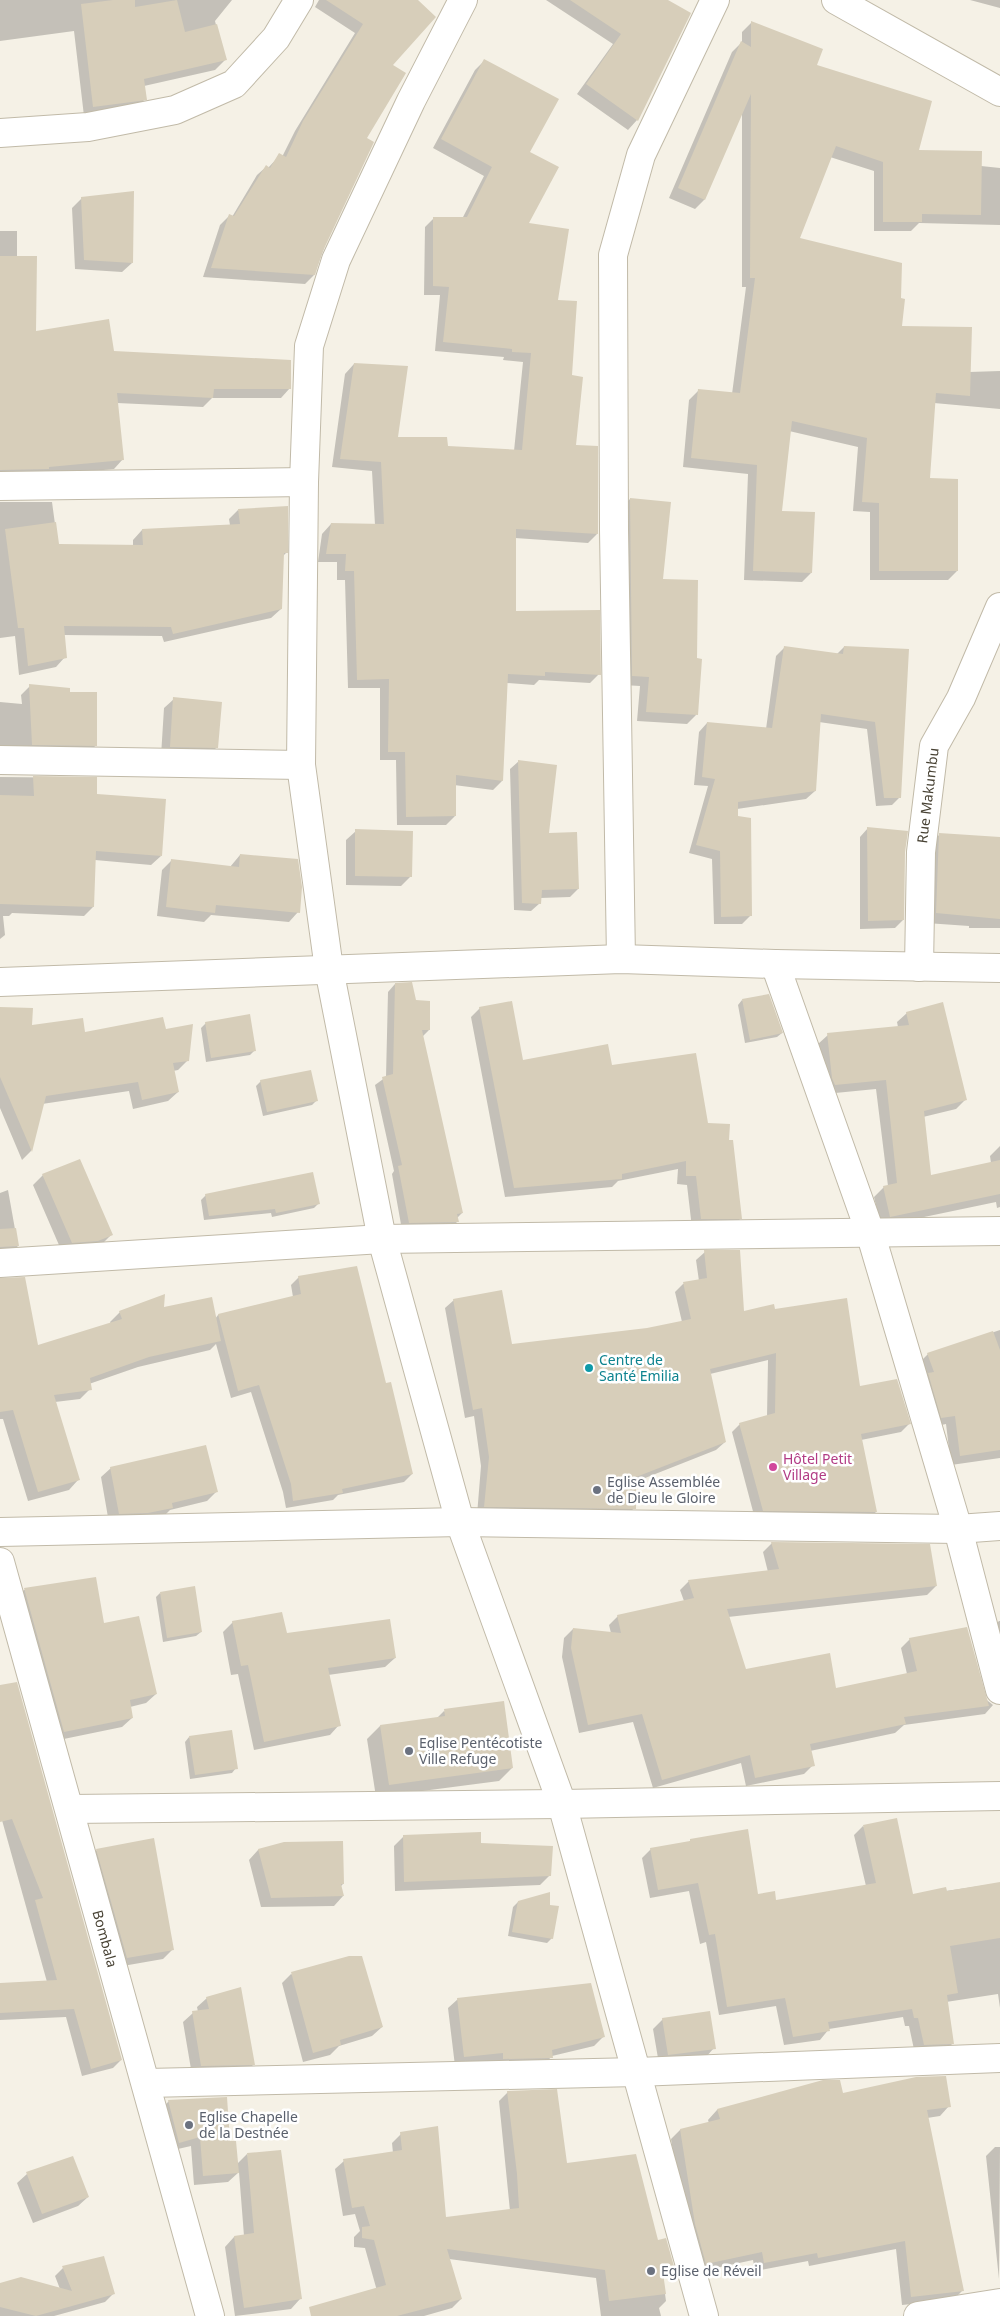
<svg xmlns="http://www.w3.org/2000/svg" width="1000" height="2316" font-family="'Noto Sans',sans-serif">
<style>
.shadow{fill:#0003}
.building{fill:#d7ceba}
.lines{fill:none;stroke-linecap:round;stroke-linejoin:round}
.minor-casing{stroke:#c1baa8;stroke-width:30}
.minor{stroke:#fff;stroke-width:28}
.culture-dot{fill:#0f9aa8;stroke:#fff;stroke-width:2}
.hotel-dot{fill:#d1479c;stroke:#fff;stroke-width:2}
.worship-dot{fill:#6b7280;stroke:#fff;stroke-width:2}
.labels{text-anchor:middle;stroke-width:5;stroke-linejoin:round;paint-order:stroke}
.street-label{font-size:14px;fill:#484234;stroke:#fff}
.culture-label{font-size:14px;fill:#0d838f;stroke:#fff;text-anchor:start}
.hotel-label{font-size:14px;fill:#b23c85;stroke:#fff;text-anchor:start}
.worship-label{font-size:14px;fill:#5b616d;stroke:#fff;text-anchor:start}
</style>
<rect width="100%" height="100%" fill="#f5f1e6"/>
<path class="shadow" d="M0,0h232l-17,21 10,39 -10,10 -71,16 1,13 -10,10 -51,7 -10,-85 -74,10z
M319,0h97l-102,275 -9,9 -102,-7 17,-52 9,-9 3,1 25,-42 9,-8 2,1 12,-13 2,2 13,-26 60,-98 -40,-26z
M546,0h119l-28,120 -9,10 -51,-36 36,-50z
M970,0h30v8z
M751,23l64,42 102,87 64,14 19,2v57l-81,-2 -8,8h-37v-60l-44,-14 -31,81 101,89 69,45 31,-1v38l-66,-6 -6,76 29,92 -9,9h-78v-68l-17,-1 5,-64 -69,-16 -8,81 30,61 -9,9 -58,-2 4,-106 -65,-7 6,-67 10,-10 33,4 14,-107h-4v-176l-38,89 -9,9 -26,-11 63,-146 10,-10v-10z
M484,61l44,91 -1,72 29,77 15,76 4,69 22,88 -9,9 -73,-5v74l84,62 -9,9 -51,-3 -5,5 -27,-2 -5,98 -9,9 -39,-5 1,31 -9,9h-49l-1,-65h-16v-72h-32l-3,-108h-8v-18h-19l4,-28 9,-10 44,1 -3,-54 -40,-4 13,-93 9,-10 42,74 51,9 67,4 9,-89 -20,-2 1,-3 -69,-6 5,-56h-16l1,-68 9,-9 28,1 22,-43 -51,-28 42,-78z
M82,198l50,65 -10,9 -47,-3 -3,-61z
M0,231h17v26l18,75 78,20 177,36 -9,10h-69l-9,9 -86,-4 6,56 -9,10 -114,11z
M630,499l40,4 -8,77 34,135 -9,9 -50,-3 3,-35 -17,-1 -3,-176z
M0,502h52l6,44h75v-6l9,-10 88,-5 -1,-6 9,-9 48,43 -4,4 -1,52 -10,9 -107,24 -2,-6 -99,-1 2,22 -9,10 -37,8 -4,-39 -15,2z
M844,647l64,3 -8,147 -8,8 -16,1 -9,-77 -48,-7 -4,69 -9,8 -69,10 14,106 -9,9h-28l-2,-65 -23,-6 19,-67 -14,-1 5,-53 8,-9 59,6 10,-73 8,-8 52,7z
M30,686l66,59 -9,10 -87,-2v-51l22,2 -1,-9z
M174,699l43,48 -10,10 -46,-1 3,-48z
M519,761l29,73 30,55 -8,8 -30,1v5l-9,8 -17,-1 -4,-141z
M0,777l96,1v17l65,61 -10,9 -56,-5 -2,47 -9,9 -72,-3 -3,3h-6l2,19 -5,4z
M868,828l36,24 -1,68 -8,8 -35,1v-92z
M356,831l55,45 -10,10 -55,-1v-45z
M940,834l60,4v90h-31v-2l-43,-3 4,-79z
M240,855l58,57 -9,10 -78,-7 -7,7 -47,-6 5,-46 10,-10 58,7z
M395,984l20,18 14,28 -7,7 40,176 -5,5v4l-7,7 -48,1 -10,-56 2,-3 -19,-86 11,-8 2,-85z
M742,1000l40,33 -5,4 -32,6 -7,-38z
M0,1008l31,19 53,7 81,-4 23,30 -10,10 -5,1 5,21 -10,9 -35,8 -4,-18 -87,13 -11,47 -9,9 -22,-52z
M480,1008l42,54 89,4 96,58 21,18 13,76 -9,9 -40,1 -5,-43 -10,-1 1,-15 -60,12 -6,6 -107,10 -34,-180z
M907,1013l59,86 -10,10 -33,8 7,60 61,-14 -1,-7 10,-10v61l-3,1 -1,-6 -115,24 -7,-29 10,-10 4,-1 -12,-97 -51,5 -7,-50 10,-9 70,-8 -1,-5z
M206,1023l49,27 -5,5 -44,7 -5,-34z
M261,1081l56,19 -5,5 -49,11 -7,-30z
M43,1175l68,60 -9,9 -40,8 -29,-67z
M8,1190l10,56 -10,9 -8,2v-64z
M206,1195l112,9 -4,4 -42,9 -1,-4 -67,7 -3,-20z
M705,1252l38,60 31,-2 85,77 50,37 -8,8 -40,8 15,72 -9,8 -112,-1 -23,-87 8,-8 27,-7 1,-57 -58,14 15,68 -9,8 -81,32 -1,26 -8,9 -149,-2 4,-49 -7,-50 -9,2 -20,-110 9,-8 57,45 136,-15 35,-8 -7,-30 8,-8 16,-3 -3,-21z
M299,1277l86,107 27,90 -8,8 -66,13 -5,5 -47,8 -3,-16 -32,-100 -20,6 -15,-54 -6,6 -72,17 -49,17 1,5 -10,10 -25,3 23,78 -9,10 -41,11 -25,-82h-3v-141l37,69 74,-23 -1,-2 10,-10 43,-3 52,10 3,-4 75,-18 -2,-12z
M1000,1330v128l-49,7 -5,-41 -14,3 -14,-63 10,-10z
M111,1468l106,23 -10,10 -37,9 -8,8 -53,5 -8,-46z
M772,1543l164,43 -9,9 -199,22 17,53 90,19 72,-15 -6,-26 9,-9 83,66 -8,9 -81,11 -9,8 -85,18 3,14 -9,9 -58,12 -5,-23 -88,25 -20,-66 -54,11 -17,-76 2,-19 9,-9 38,4 -2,-8 9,-9 66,-15 -4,-11 9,-9 79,-9 -5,-20z
M95,1579l8,45 53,70 -10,9 -16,4 2,11 -10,9 -68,14 -39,-142 9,-9z
M160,1593l41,39 -5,4 -33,6 -7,-45z
M999,1621h1v49l-10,-40z
M233,1622l53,12 109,24 -10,9 -57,8 11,50 -9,10 -76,15 -16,-76 -7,1 -8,-43z
M0,1686l121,374 -8,8 -31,8 -16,-59 -66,3v-35l47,-3 -47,-169z
M444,1711l68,57 -13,13 -123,16 -9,-58 13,-13 57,-8z
M189,1737l47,31 -4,5 -42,6 -5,-37z
M863,1826l49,70 88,-13v125l-2,-14 -52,8 6,42 -8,9 -29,1 -6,-28h-4l-2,-9 -74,12 -9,11 -36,5 -8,-39 -57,9 -13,-73 -6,2 -11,-53 -39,7 -8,-40 9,-9 37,-6 3,-3 66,55 18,6 91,-15 -12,-51z
M404,1836l76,8 70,31 -10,10 -145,6 -1,-45z
M285,1844l58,40 -3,3 3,9 -9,10 -73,1 -12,-47 9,-10z
M97,1850l75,100 -9,9 -46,8 -30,-108z
M518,1902l34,36 -5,5 -39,-7 5,-29z
M291,1974l91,53 -10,9 -33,10 -9,9 -27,7 -21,-79z
M207,1998l46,67 -9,9 -52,1 -9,-53 10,-9 5,-1 -1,-5z
M458,1999l146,37 -10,10 -42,10 -10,11 -87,-1 -7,-58z
M663,2019l51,29 -9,10 -46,6 -6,-35z
M508,2092l58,72 91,77 17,29 -11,9 3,22 -7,7 2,8h-60l-5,-38 -147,-19 12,40 -9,9 -28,8h-40l-19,-68 -11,-1v-10l6,-6 -5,-17 -12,2 -8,-47 9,-8 49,-8 -1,-10 9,-9 44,84 65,-7 -11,-110z
M842,2094l107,12 -9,10 -13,2 35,173 -9,9 -51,5 -6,-56 -87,17 -1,-5 -53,10 -2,-11 -56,12 -11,-38 -15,-95 9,-9 29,-7 -1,-3 9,-10z
M169,2101l60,42 8,21 10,-10 53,145 -9,10 -56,7 -10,-69 9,-10 10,-1 -5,-64 -11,10 -34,3 -3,-39 -22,5 -9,-41z
M995,2147h5l-1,132 -13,-123z
M27,2174l61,23 -10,9 -45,17 -16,-40z
M63,2268l50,26 -8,8 -51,14h-54v-32l60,5 -5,-13z"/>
<path class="building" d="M113,0h22v7l42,-7 8,32 32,-8 10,36 -83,19 3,21 -54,7 -12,-103z
M326,0h92l18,17 -43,48 13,8 -39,65 7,4 -52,111 -7,22 -104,-7 18,-54 5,2 32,-51 4,3 9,-15 7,4 17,-36 60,-97z
M570,0h98l23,13 -53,108 -52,-37 35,-50z
M751,21l72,28 -6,16 115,36 -13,49 63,1 -1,64 -59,-1v8h-39v-60l-47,-16 -36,92 102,25 -1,35 4,1 -3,27 70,1 -2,69 -34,-3 -6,85 28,1v92h-79v-68l-17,-1 5,-64 -75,-17 -10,90 33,1 -3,61 -59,-2 4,-106 -66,-7 7,-69 42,4 15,-115h-5l1,-184 -46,106 -27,-12 63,-147 10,6z
M484,59l75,40 -29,53 29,15 -30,56 40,6 -11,71 19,1 -5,74 11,2 -7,68 22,1v88l-82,-5v82l84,-1 1,65 -56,-3v4l-37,-2 -5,107 -47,-6v41l-50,1 -1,-65h-17l1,-73 -32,1 -3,-109h-9l1,-17h-20l5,-31 53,1 -3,-62 -41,-3 14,-96 54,3 -10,71h49l1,9 74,4 9,-97 -19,-1v-3l-69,-7 6,-55 -16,-1v-69h34l25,-50 -51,-28z
M134,191l-1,72 -49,-3 -3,-63z
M0,256h37l-1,75 73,-12 5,32 177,9v29h-77l-1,9 -96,-5 7,67 -75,7v2l-49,1z
M630,498l41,4 -8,77 35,1 -1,78 5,1 -4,56 -52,-3 3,-35 -17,-1z
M288,506v47h-4l-2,56 -109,25 -2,-7 -107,-1 3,32 -39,8 -4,-38h-6l-13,-99 51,-7 3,22 84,1 -1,-16 98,-5 -2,-15z
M784,646l59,8 1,-8 65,3 -8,149h-17l-9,-76 -54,-8 -5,77 -78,11v14l13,2 1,98 -31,1 -1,-66 -24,-6 19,-66 -13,-2 5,-55 65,6z
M29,684l41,4v4h27v54l-65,-1z
M173,697l49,5 -4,46 -48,-1z
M518,760l39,5 -8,68 28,-1 2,57 -37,1 -1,14 -19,-1z
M33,776l64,1v17l69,5 -4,57 -66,-5 -2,56 -94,-3v-109l34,1z
M867,827l41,4 -3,21 -1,68 -36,1z
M355,829l58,2 -1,46 -57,-1z
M939,833l61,4v82l-64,-6z
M240,854l58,5 4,28 -2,26 -84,-8 -1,8 -49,-6 5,-48 68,8z
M412,982l4,18 14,1v29h-8l41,183 -6,1 2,8 -50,1 -11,-57 4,-1 -20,-88 11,-3 2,-91z
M769,994l14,39 -33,7 -8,-41z
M512,1001l11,59 85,-16 4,21 84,-12 12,70 22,1 -1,16h4l9,79h-41l-5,-43h-10v-15l-64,13v5l-108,9 -35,-181z
M943,1002l24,98 -43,11 7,64 69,-15v34l-110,23 -7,-31 14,-3 -11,-103 -51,5 -3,-7 -5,-45 82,-8 -3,-13z
M0,1007l33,1 -1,17 51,-7 2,14 78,-15 3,12 27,-5 -4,37 -16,2 6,29 -37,8 -4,-18 -92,14 -14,56 -32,-75z
M250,1014l6,37 -45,7 -6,-36z
M311,1070l7,31 -51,11 -7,-32z
M80,1159l33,76 -15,6 -26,2 -30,-69z
M313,1172l7,32 -44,9 -1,-4 -66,7 -4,-22z
M16,1228l3,18 -19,1v-18z
M704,1250h36l4,61 30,-7 1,5 72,-11 13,88 37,-7 14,45 -50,10 16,78 -114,-1 -24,-88 36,-10 1,-60 -66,16 16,73 -90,35v32l-152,-2 5,-50 -7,-49 -9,2 -20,-111 49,-9 10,54 135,-16 44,-9 -8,-37 24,-4z
M357,1266l29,117 5,-1 22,92 -71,15 1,4 -50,8 -2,-17 -32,-99 -21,6 -20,-77 83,-20 -3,-18z
M25,1277l13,68 84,-26 -3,-8 46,-17 -1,13 48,-10 9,44 -72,16 -59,21 2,12 -38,5 26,85 -42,12 -25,-82 -13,2v-134z
M993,1331l7,19v100l-40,6 -5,-40 -14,2 -13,-45 6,-1 -7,-19z
M206,1445l12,47 -46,11 1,5 -25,5 -29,1 -9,-47z
M771,1542l159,2 7,42 -210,23 19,60 84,-16 6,35 81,-17 -8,-33 58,-11 22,79 -85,11 2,7 -96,20 5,22 -60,12 -5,-23 -88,25 -20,-66 -54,11 -17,-77 2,-20 48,5 -4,-18 77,-17 -6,-18 91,-11z
M96,1577l8,46 35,-7 18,78 -27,6 3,18 -69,14 -40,-144z
M195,1586l7,46 -35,6 -7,-46z
M282,1612l5,21 103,-14 6,39 -68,10 13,58 -77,16 -16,-77 -7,1 -9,-45z
M17,1682l105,378 -31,9 -17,-60 -74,4v-30l57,-3 -22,-80 8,-2 -31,-79 -12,3v-137z
M504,1701l9,67 -124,17 -9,-60 65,-9 -1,-7z
M232,1730l6,39 -43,6 -6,-39z
M897,1818l16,76 33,-7 1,4 53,-9v56l-50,8 8,47 -11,2 7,49 -30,1 -6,-27h-4l-2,-9 -84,13 2,9 -37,6 -8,-39 -58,9 -12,-73 -6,1 -11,-52 -40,7 -8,-42 40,-7v-2l58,-10 10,65 17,-3 1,9 100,-17 -13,-58z
M481,1832v11l72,3 -2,30 -147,6 -1,-47z
M154,1838l20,112 -47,8 -31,-109z
M343,1841l1,43h-3l3,12 -73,2 -13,-49 26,-7z
M550,1892v13l9,1 -6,33 -41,-7 6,-31z
M349,1956h13l21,71 -43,13 1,5 -28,8 -22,-81z
M591,1983l14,54 -53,13 1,8 -50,1v-6l-39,4 -7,-59z
M241,1987l14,78 -54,1 -9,-55 17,-2 -3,-12z
M710,2011l6,38 -48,6 -6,-37z
M946,2076l5,31 -24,3 37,181 -53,6 -6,-56 -87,17 -1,-5 -53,10 -2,-11 -56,12 -11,-40 -15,-95 40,-10 -3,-10 106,-29h17l3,13 73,-16z
M557,2089l10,74 69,-9 22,86 8,-2 9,32 -12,3 3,21 -57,7 -4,-31 -158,-21 15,50 -65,17h-86l-2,-9 77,-22 -12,-45 -12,-2v-11l8,-1 -6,-20 -12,2 -9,-49 59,-9 -2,-18 38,-6 8,91 73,-9 -2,-34 -10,-83z
M227,2097l3,44h6l3,32 -36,3 -3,-39 -21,6 -11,-43z
M281,2150l21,149 -58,9 -10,-72 20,-3 -7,-80z
M73,2156l16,41 -47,17 -16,-42z
M104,2256l11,38 -79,22 -36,-9v-24l21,-6 51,14 -10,-25z"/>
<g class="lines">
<g class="minor-casing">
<g id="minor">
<path d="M463,0l-52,101 -75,159 -27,86 -5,136 -3,283 28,204 53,270 78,283 102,282 142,512"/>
<path d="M836,0l164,92"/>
<path d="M0,133l88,-6 87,-17 59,-26 42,-46 23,-38"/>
<path d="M0,486l304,-4"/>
<path d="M0,760l301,5"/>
<path d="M621,959l-7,-429 -1,-275 28,-100 74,-155"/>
<path d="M775,964l95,268 88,297 42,161"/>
<path id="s1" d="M919,967l2,-115 13,-106 27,-48 39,-91"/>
<path d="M0,982l621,-23 154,5 225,4"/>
<path d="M0,1263l382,-24 618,-8"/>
<path d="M0,1532l460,-10 498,7 42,-3"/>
<path id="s2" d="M0,1562l210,754"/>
<path d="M70,1809l492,-5 438,-8"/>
<path d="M147,2083l490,-11 363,-14"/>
<path d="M918,2316l82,-13"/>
</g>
</g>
<use href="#minor" class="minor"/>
</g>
<circle class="culture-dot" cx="589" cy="1368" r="5"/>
<circle class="hotel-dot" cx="773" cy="1467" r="5"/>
<g class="worship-dot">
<circle cx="597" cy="1490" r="5"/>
<circle cx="409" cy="1751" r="5"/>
<circle cx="189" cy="2125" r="5"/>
<circle cx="651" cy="2271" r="5"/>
</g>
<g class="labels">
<g class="street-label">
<text dy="5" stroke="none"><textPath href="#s1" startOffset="172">Rue Makumbu</textPath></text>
<text dy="5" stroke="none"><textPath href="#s2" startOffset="391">Bombala</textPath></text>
</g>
<g class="culture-label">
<text x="599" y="1365">Centre de<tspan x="599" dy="16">Santé Emilia</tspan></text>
</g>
<g class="hotel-label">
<text x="783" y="1464">Hôtel Petit<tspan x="783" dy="16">Village</tspan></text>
</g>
<g class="worship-label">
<text x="607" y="1487">Eglise Assemblée<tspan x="607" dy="16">de Dieu le Gloire</tspan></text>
<text x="419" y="1748">Eglise Pentécotiste<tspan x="419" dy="16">Ville Refuge</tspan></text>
<text x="199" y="2122">Eglise Chapelle<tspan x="199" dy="16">de la Destnée</tspan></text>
<text x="661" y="2276">Eglise de Réveil</text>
</g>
</g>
</svg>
